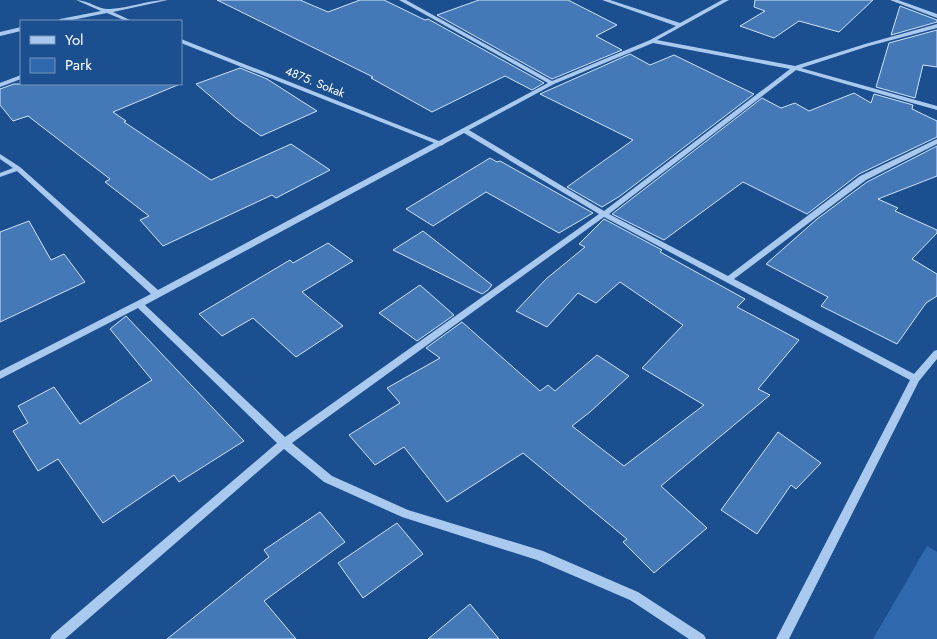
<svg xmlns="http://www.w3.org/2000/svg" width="937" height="639" font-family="Jost,sans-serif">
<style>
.green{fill:#2e69ad}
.building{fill:#4478b7;stroke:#cfe3fa}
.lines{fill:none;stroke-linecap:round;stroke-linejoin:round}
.minor{fill:#a9c9ee;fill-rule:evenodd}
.labels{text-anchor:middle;stroke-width:5;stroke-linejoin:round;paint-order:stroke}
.far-street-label{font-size:12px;fill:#fff;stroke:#1b4f8f}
</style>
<rect width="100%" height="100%" fill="#1b4f8f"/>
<path class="green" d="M927,546l10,6v87h-64z"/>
<path class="building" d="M217,0h83l28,12 32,-12h24l41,20 3,-1 116,64 -12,7 -27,-14 -73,36 -61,-34 2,-1z
M479,0h89l49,25 -21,11 26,14 -70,29 -115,-64z
M755,0h118l-34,32 -40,-11 -25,17 -34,-12 25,-15 -11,-4z
M900,6l37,14v2l-46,13z
M937,30v37l-14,-2 -8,33 -39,-11 13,-44z
M630,54l20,11 24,-10 80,39 -134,102 -18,11 -35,-20 66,-47 -93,-46z
M240,68l27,11 50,32 -56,25 -25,-18 -40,-34z
M14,84h166l-67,28 13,9 -2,1 87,58 80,-36 39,26 -54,28 -4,-3 -109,51 -23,-26 9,-4 -44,-34 5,-3 -82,-63 -15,5 -13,-16v-16z
M854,93l17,10 3,-9 39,11 -1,4 25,12v16l-78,37 -52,40 -64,-32 -79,58 -52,-26 150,-116 19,10 14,-5 14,8z
M937,146v30l-59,23 20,9 -3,3 42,19v3l-25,26 25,15v22l-11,7 -29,41 -76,-38 7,-9 -62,-33 51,-45 50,-37z
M490,158l7,4 3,-1 93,52 -34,20 -73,-41 -53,34 -27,-17z
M604,219l58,31 -2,2 85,47 -8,8 62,33 -41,49 12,6 -109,91 46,42 -53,45 -31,-31 4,-3 -104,-86 -76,49 -43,-55 -29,18 -26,-30 51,-32 -13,-15 53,-30 -14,-10 36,-26 78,69 8,-6 7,6 42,-36 32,21 -39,36 -18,14 52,40 80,-61 -62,-37 41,-43 -63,-43 -24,21 -18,-10 -31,34 -31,-16 30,-32 39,-32 -6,-3z
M29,221l22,39 13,-6 21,28 -85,40v-90z
M423,231l69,54 -4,5 -6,4 -89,-44z
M328,243l25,18 -51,31 41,34 -47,31 -43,-39 -31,18 -23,-22 91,-54 3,3z
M420,285l34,30 -37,26 -38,-28z
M126,316l118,125 -65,41 -5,-7 -71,48 -45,-64 -20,12 -25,-40 15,-8 -10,-17 36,-19 26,37 72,-44 -42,-51z
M778,432l43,31 -25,26 -5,-4 -34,49 -36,-24z
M320,512l25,30 -81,59 32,38h-129l102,-82 -5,-7z
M397,523l26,31 -60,44 -25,-35z
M470,604l29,35h-71z"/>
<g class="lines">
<path class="minor" d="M76,0c12,0 23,10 34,9 19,-1 38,-9 58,-9l-55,12 19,9h-6l-19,-8 -40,8h-9l2,-2 41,-8z
M399,0h7l146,81 98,-41 26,-14 -74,-26h8l70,23 42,-23h7l-72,40 138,26 70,-22 72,-20v4l-68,18 -68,22 136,38v4l-141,-40 -187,144 119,62 132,-100 77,-37v5l-71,36 -132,99 180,95 20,-23 3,-1v9l-18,22 -130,258h-13l134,-259 -306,-163 -312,226 40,33 76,34 135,41 95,41 66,43 2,4h-17l-59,-39 -93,-40 -135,-43 -78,-35 -40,-33 -219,190h-15l2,-4 225,-192 -139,-135 -138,71v-8l151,-77 -134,-123 -17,6v-4l13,-5 -13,-9v-5l20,13 138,123 276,-147 -253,-100v-4l258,102 109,-58zM653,43l137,26 -186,142 -135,-81 85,-46zM464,133l135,81 -314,223 -140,-132 295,-159 3,-1 1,-1z
M890,0h8l39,14v4z
M21,27v4l-21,5v-4z
M21,75v4l-21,8v-4z"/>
</g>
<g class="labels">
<g class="far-street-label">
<text transform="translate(315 82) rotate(22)" y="4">4875. Sokak</text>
</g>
</g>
<rect x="20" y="20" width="162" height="65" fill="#1b4f8f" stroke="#7695bc"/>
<rect x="30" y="36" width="25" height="8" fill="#a9c9ee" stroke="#7695bc"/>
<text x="65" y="45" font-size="15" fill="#ffffff">Yol</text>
<rect x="30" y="58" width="25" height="15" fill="#2e69ad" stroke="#7695bc"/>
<text x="65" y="70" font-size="15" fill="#ffffff">Park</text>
</svg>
